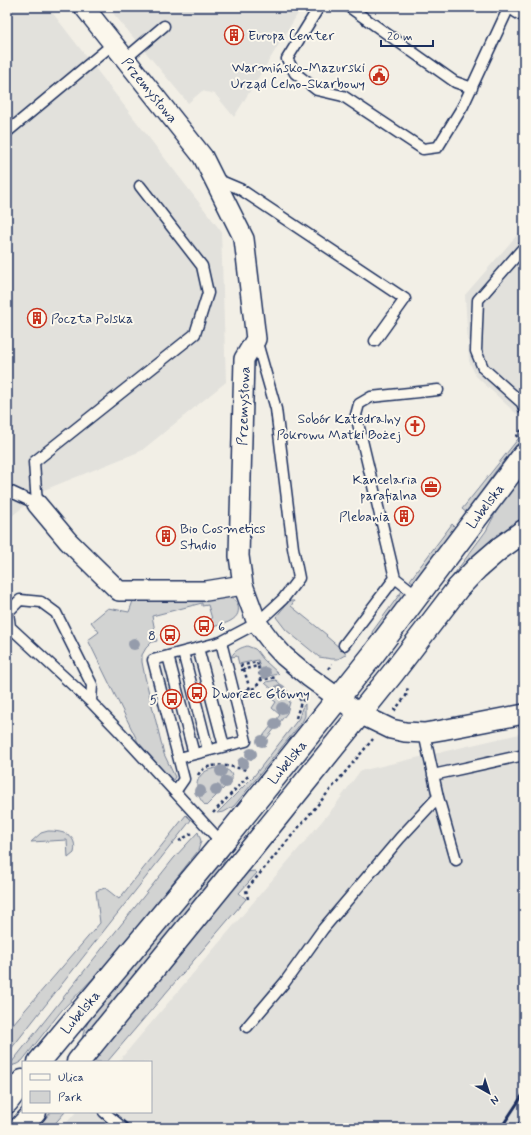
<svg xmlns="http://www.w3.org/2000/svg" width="531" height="1135" font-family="Mynerve,sans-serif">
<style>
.built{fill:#e2e1dc}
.green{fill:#d2d3d2;stroke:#768198}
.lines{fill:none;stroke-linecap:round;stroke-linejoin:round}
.lane-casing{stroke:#1b2f5e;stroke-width:13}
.street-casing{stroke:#1b2f5e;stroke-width:22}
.secondary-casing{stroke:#1b2f5e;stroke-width:25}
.path{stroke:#1b2f5e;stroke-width:2.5;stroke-dasharray:3 3;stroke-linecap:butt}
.lane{stroke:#fbf7ec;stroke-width:10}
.street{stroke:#fbf7ec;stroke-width:19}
.secondary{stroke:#fbf7ec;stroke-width:22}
.rail{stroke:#1b2f5e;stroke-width:3}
.tree{fill:#959cab}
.labels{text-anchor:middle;stroke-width:4;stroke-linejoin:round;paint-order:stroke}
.poi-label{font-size:14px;fill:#1b2f5e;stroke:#fbf7ec;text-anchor:end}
.street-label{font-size:14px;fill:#1b2f5e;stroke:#fbf7ec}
</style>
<rect width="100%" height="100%" fill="#f2efe6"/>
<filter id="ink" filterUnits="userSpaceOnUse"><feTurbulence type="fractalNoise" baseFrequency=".025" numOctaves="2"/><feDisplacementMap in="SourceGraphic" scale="8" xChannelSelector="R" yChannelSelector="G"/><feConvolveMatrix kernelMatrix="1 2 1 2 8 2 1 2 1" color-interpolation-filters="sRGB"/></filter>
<g filter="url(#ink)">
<path class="built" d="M7,7h41l173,224 5,151 -85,69 -97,39 -37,30z
M108,7h194l-68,110 -19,-23 -13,-3 -14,12z
M524,227v194l-48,-45 -7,-15 -4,-66z
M524,733v395h-462l14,-16h75v-50h-33l216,-255 26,-36z"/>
<path class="green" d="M522,434v4l-27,34 -28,41 -5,-4z
M524,466v54l-29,21 -41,38 -2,-2 34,-46 26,-49z
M452,524l4,4 -41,54h-2l-3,-2z
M402,591l3,2v3l-31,40 -2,-4z
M227,596c5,1 10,4 11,10 4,16 -19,19 -30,22l-2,-7 6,-2 -4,-14 -6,1v-3l-50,13 5,25 -5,1 -6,6 -4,7v7l3,15 19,77 11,23 -2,3 -2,-1 -33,-37 -50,-102 11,-8 -8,-10 17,-14 21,4 4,-11c32,1 62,0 94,-5z
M289,601h5l-3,5 36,29 -1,1 21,18 -9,5h-6l-13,-2 -33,-27 -10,-13z
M247,646l8,3 2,2 6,8 16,15 -17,3 -4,-17 -19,4 -2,-8 -6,1c4,-7 9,-9 16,-11z
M276,680l11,10 2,6 1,6 -3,11 -23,29 -2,1 -3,-2 21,-26 -8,-7 4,-6 -8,-6 5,-6 -8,-7 1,-1z
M305,704v12l-3,6 -68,84 -10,6 -7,1 37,-37 45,-58 3,-10z
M217,768c9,1 16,2 15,12l-26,26c-15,-14 -12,-36 11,-38z
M186,815l5,5 -184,234v-23l93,-108 -4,-32 9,-3 14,11z
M48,831c16,0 30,4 26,22l-6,5 -1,-18 -36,2 10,-9z
M198,832l3,9 -3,10 -90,112 -46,47 -40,51 -5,3 -9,3 166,-209z
M226,850l2,4 -16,30 -129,157 -1,-2 2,-9 8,-15z
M255,871l2,2 -18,20 7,6 -139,163h-17l156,-190z
M51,1112h14l-14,16h-14z"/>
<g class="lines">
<g class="lane-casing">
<path id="lane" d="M319,7l-32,52 8,14 22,17 26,6 80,53 15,-2 25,-41 46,-99
M349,7l106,75 17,6
M125,59l39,-33
M7,132l106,-88
M214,178l26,11 165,110 -30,42
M524,247l-46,53 -2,51 7,17 39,35 2,6
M7,490l30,14 -3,-42 161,-128 13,-41 -6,-27 -62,-80
M395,578l23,18
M344,645l51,-67 -39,-163 3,-11 12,-7 67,-7
M198,648l26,98
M183,652l25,98
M168,656l26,98
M91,702l1,-17 -36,-72 -15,-11 -21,-2 -12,12 2,15 81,75 29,30 102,111
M424,733l14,64
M179,758l67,-17 -25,-99
M433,775l91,-20
M175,792l9,-13 -31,-119 68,-18 36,-19 26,-24 16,-21 -6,-30 -17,-139 -20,-70
M247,1027l38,-45 38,-53 77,-91 38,-41 18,63
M104,1112l19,16"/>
</g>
<g class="street-casing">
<path id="street" d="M84,7l119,150 41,82 12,100 -12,20 -5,197 4,29 14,38 15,20 12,13 25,21 51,37 31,15 14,3 19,1 18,-3 82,-16
M37,504l31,37 51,50h87l37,-6"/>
</g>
<g class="secondary-casing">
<path id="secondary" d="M519,7l5,3
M39,1062l183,-219 150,-187 152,-201
M78,1062l162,-199 153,-190 65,-85 19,-20 22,-19 25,-18
M7,1102l16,-21
M20,1128l15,-16"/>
</g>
<path class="path" d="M486,7l7,4
M516,437l8,-10
M240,666l17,-4 1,4
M244,669l6,21
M328,669l4,-5
M241,670l17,-4 3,14
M246,690l9,-2 6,-8 16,-3
M299,698l3,4
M394,711l12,-15 2,-9
M296,718l4,-13 6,-9
M198,775c9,-16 35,-8 49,-5
M213,813l35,-37
M179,841l15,-9
M248,899l-2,-9 127,-151"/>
<use href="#lane" class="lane"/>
<use href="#street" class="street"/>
<use href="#secondary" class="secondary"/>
<path class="rail" d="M501,1128l23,-35
M517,1128l7,-11"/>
</g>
<g class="tree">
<circle cx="134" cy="644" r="6"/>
<circle cx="265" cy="673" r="6"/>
<circle cx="280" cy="690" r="6"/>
<circle cx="282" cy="708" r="6"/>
<circle cx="275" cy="724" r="6"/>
<circle cx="262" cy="741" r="6"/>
<circle cx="251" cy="754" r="6"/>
<circle cx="243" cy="763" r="6"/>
<circle cx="221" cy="771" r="6"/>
<circle cx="226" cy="782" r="6"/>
<circle cx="216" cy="790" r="6"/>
<circle cx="200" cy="791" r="6"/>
</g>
</g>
<defs>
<g id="building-ring" transform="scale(1)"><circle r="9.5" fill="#fbf7ec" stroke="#c8321e" stroke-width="1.5"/><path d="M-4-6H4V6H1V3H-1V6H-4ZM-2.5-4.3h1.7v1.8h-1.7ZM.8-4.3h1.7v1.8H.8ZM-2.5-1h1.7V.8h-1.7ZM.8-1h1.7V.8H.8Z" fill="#c8321e"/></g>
<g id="civic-ring" transform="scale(1)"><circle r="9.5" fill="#fbf7ec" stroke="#c8321e" stroke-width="1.5"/><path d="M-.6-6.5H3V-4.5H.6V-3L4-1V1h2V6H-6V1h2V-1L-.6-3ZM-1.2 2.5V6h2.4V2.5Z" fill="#c8321e"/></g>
<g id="church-ring" transform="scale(1)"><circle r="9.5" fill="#fbf7ec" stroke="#c8321e" stroke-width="1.5"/><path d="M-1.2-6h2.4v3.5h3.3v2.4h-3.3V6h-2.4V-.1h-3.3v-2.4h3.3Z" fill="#c8321e"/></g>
<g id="office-ring" transform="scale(1)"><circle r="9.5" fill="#fbf7ec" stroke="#c8321e" stroke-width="1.5"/><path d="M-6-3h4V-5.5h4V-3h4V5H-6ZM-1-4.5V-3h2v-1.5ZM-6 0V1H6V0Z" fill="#c8321e"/></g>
<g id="bus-ring" transform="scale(1)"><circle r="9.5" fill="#fbf7ec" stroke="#c8321e" stroke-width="1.5"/><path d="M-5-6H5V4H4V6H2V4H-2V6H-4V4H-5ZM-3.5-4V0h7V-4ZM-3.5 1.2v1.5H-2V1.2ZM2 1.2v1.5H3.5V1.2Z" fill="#c8321e"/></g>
</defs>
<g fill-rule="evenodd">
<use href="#building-ring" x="234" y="35"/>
<use href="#civic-ring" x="379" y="75"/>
<use href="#building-ring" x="37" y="318"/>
<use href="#church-ring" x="415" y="426"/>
<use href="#office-ring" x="431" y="487"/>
<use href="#building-ring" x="404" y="516"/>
<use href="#building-ring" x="166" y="536"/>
<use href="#bus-ring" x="204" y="626"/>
<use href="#bus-ring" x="170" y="635"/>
<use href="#bus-ring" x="197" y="693"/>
<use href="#bus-ring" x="172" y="699"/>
</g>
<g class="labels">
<g class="poi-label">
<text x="248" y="40" text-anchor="start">Europa Center</text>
<text x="365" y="72">Warmińsko-Mazurski<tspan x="365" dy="16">Urząd Celno-Skarbowy</tspan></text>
<text x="51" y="323" text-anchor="start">Poczta Polska</text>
<text x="401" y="423">Sobór Katedralny<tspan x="401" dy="16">Pokrowu Matki Bożej</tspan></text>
<text x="417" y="484">Kancelaria<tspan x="417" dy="16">parafialna</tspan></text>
<text x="390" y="521">Plebania</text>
<text x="180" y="533" text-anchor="start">Bio Cosmetics<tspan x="180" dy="16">Studio</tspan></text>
<text x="218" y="631" text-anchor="start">6</text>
<text x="156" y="640">8</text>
<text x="211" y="698" text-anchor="start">Dworzec Główny</text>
<text x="158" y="704">5</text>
</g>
<g class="street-label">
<text transform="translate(150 90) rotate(51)" y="5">Przemysłowa</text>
<text transform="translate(243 406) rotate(-88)" y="5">Przemysłowa</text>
<text transform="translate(485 506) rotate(-53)" y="5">Lubelska</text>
<text transform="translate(287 762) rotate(-51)" y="5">Lubelska</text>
<text transform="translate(80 1012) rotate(-50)" y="5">Lubelska</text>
</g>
</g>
<rect width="531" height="1135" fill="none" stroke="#fbf7ec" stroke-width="24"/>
<rect x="12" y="12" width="507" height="1111" fill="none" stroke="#1b2f5e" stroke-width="1.5" filter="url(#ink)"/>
<rect x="22" y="1061" width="130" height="52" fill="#fbf7ec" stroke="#a1a7b3"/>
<rect x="30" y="1074" width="20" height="6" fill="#fbf7ec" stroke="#a1a7b3"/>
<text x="58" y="1081" font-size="12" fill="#1b2f5e">Ulica</text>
<rect x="30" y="1091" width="20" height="12" fill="#d2d3d2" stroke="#a1a7b3"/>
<text x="58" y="1101" font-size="12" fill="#1b2f5e">Park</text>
<g transform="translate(489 1093) rotate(141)" stroke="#fbf7ec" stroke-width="3" paint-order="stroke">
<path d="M0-3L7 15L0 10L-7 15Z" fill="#1b2f5e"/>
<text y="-6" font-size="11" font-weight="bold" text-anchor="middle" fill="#1b2f5e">N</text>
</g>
<path d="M381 40v6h52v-6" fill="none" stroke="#1b2f5e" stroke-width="2"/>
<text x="387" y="40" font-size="12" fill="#1b2f5e" stroke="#fbf7ec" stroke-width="3" paint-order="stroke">20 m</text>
</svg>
